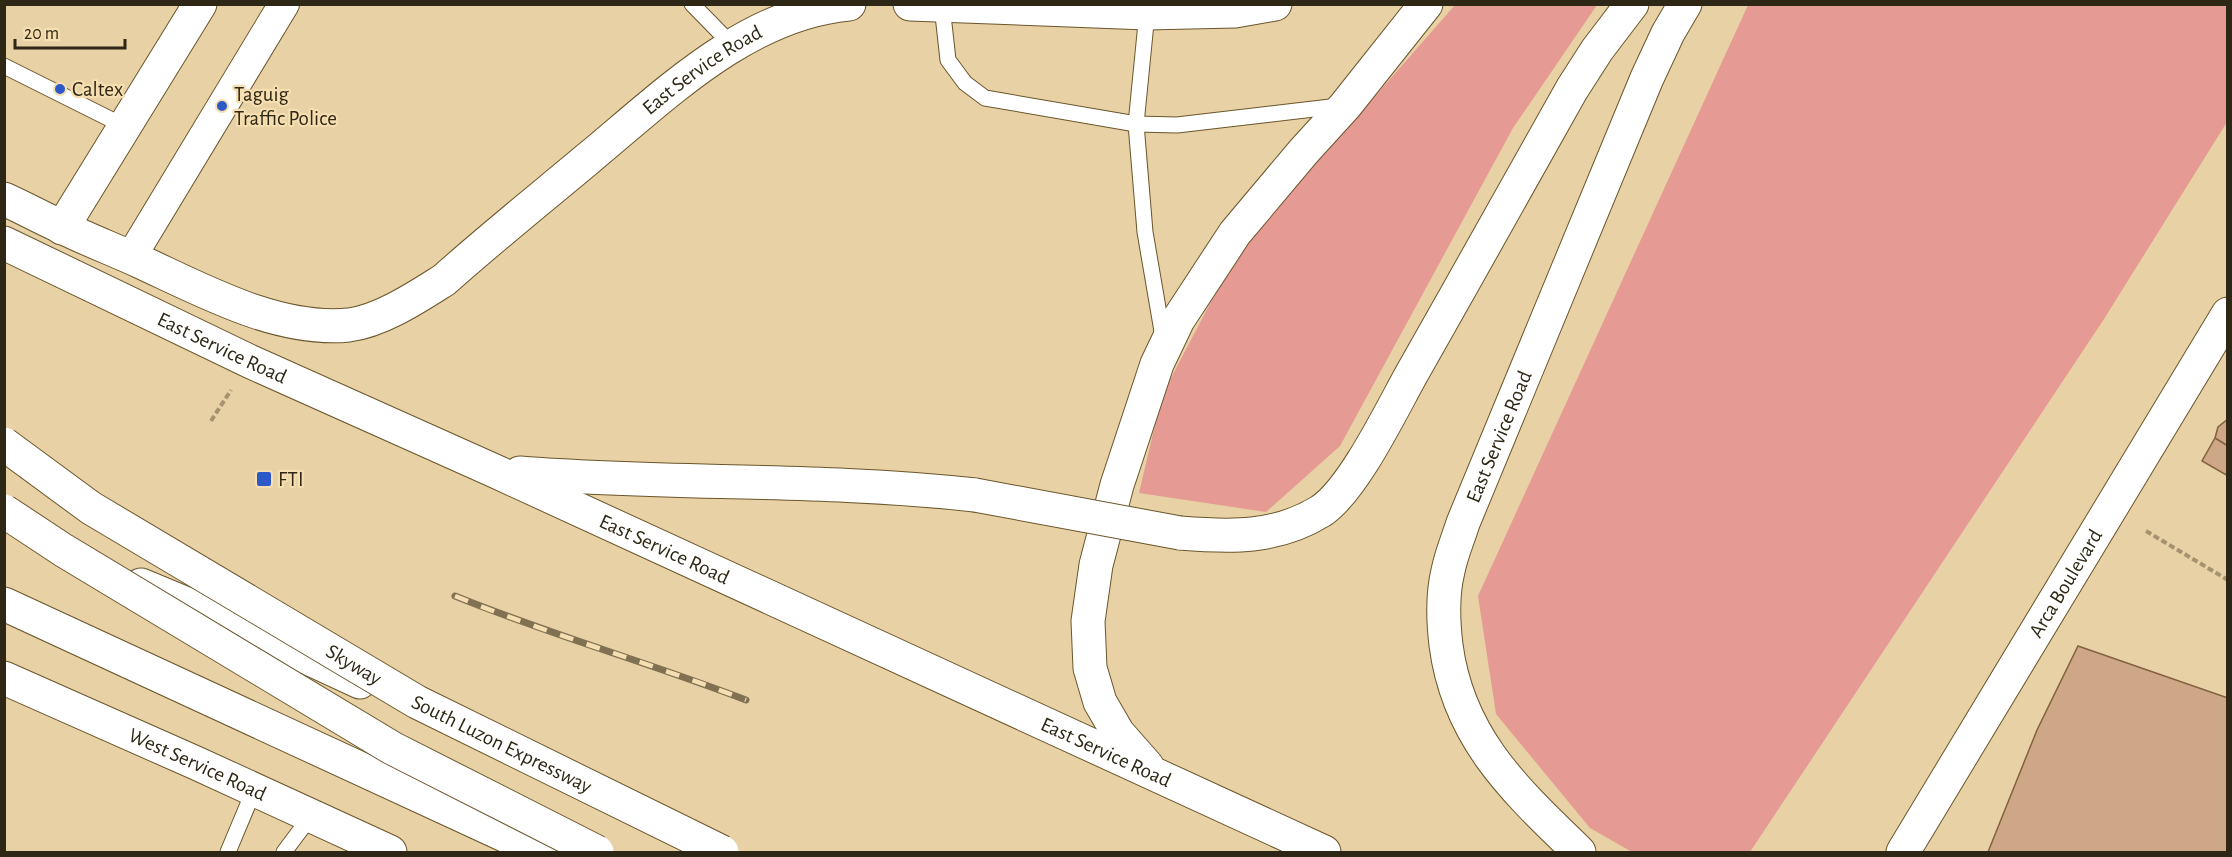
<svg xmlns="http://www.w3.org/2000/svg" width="2232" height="857" font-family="'Alegreya Sans',sans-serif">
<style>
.green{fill:#e69a94}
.building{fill:#cea886;stroke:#826040;stroke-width:1.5}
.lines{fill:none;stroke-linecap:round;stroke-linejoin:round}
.service-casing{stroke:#6a562c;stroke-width:17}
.minor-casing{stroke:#6a562c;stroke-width:32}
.tertiary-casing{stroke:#6a562c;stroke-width:35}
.secondary-casing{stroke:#6a562c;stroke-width:35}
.motorway-casing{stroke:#6a562c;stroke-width:35}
.path{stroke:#a59370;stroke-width:4;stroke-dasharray:6 3;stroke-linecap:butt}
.service{stroke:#fff;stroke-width:15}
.minor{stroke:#fff;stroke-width:30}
.tertiary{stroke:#fff;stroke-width:33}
.secondary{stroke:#fff;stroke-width:33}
.motorway{stroke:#fff;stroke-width:33}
.rail-casing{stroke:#807153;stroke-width:7}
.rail{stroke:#f5deb0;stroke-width:4.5;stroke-dasharray:14;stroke-linecap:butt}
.secondary-bridge-casing{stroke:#6a562c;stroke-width:35;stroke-linecap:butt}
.motorway-bridge-casing{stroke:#6a562c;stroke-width:35;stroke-linecap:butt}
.secondary-bridge{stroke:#fff;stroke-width:33}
.motorway-bridge{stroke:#fff;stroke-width:33}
.poi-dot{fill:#2d58c7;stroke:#f5deb0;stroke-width:2}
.labels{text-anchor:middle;stroke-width:4.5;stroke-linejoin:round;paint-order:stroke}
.street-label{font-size:21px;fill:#2f2715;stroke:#f5deb0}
.poi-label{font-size:21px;fill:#2f2715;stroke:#f5deb0;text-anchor:start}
</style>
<rect width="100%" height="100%" fill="#e8d1a4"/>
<path class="green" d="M1455,5h142l-84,123 -173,318 -74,66 -127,-19 23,-98 73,-139z
M1748,5h479v117l-123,197 -354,533h-118l-42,-24 -94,-114 -18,-118z"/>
<path class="building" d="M2228,419v27l-13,-8 3,-11z
M2215,438l13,8v30l-26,-15z
M2078,646l150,52v154h-240l49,-122z"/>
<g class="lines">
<g class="service-casing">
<path id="service" d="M692,4l41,42
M942,6l6,54 17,23 20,15 151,26 41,1 162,-19
M1147,13l-11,111 9,108 18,105
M4,66l122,61
M228,852l26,-62
M284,852l27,-36"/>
</g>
<g class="minor-casing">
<path id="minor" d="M131,257l153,-253"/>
</g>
<g class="tertiary-casing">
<path id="tertiary" d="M62,228l138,-224"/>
</g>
<g class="secondary-casing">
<g id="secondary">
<path d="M910,4l237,9 88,-2 40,-7"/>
<path id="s1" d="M4,199c20,9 38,19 58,28 26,13 53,23 79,35 63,29 137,70 208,63 32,-4 68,-28 95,-45 47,-42 97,-82 146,-123 75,-62 157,-144 259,-153"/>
<path id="s2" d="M4,243l245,118 248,111 827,380"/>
<path d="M520,473c151,12 303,5 455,22"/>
<path d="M1180,533c50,4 96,6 141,-22 32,-21 70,-100 90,-136 54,-95 107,-190 161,-286l25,-39 35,-46"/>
<path id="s3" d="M4,678l192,85 194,89"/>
<path d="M1147,766l-29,-33 -18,-31 -10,-34 -2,-47 8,-56 21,-80 40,-121 21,-44 57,-87 69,-82 41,-45 81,-102"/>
<path id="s4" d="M1579,852c-64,-62 -121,-114 -133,-207 -3,-25 -4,-50 2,-74 3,-16 10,-32 15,-48l184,-445 21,-45 17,-29"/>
<path id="s5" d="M1903,852l325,-538"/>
</g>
</g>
<g class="motorway-casing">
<path id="motorway" d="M141,585l89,37 130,60
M4,604l537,248"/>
</g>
<path class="path" d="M211,421l20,-31
M2146,531l82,49
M2227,694l1,-1"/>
<use href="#service" class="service"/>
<use href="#minor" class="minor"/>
<use href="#tertiary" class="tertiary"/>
<use href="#secondary" class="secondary"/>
<use href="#motorway" class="motorway"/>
<g class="rail-casing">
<path id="rail" d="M455,596c96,39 195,67 291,104"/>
</g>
<use href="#rail" class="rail"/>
<g class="secondary-bridge-casing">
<path id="secondary-bridge" d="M975,495l205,38"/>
</g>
<g class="motorway-bridge-casing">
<g id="motorway-bridge">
<path id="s6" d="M4,444l87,64 326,194 305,150"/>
<path d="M4,511l59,39 329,198 205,104"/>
</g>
</g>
<use href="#secondary-bridge" class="secondary-bridge"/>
<use href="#motorway-bridge" class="motorway-bridge"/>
</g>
<g class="poi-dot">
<circle cx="60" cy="89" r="6"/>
<circle cx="222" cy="106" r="6"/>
<rect x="256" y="471" width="16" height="16" rx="3"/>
</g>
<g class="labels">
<g class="street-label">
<text dy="7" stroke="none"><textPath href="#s1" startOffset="810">East Service Road</textPath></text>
<text dy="7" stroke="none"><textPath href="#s2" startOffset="242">East Service Road</textPath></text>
<text dy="7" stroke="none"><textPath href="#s4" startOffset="470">East Service Road</textPath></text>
<text dy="7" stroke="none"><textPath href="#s2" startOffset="728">East Service Road</textPath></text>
<text dy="7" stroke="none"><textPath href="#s5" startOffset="314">Arca Boulevard</textPath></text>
<text dy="7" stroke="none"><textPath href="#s6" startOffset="414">Skyway</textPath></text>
<text dy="7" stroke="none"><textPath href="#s6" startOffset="582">South Luzon Expressway</textPath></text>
<text dy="7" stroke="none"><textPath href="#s2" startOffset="1214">East Service Road</textPath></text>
<text dy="7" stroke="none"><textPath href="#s3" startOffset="212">West Service Road</textPath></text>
</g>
<g class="poi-label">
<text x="72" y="96">Caltex</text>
<text x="234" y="101">Taguig<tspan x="234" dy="24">Traffic Police</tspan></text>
<text x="278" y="486">FTI</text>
</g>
</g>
<rect width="2232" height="857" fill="none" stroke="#2f2715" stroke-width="12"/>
<path d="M15 39v9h110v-9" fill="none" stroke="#2f2715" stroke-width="3"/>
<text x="24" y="39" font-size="18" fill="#2f2715" stroke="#f5deb0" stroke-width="4.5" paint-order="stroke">20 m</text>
</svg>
